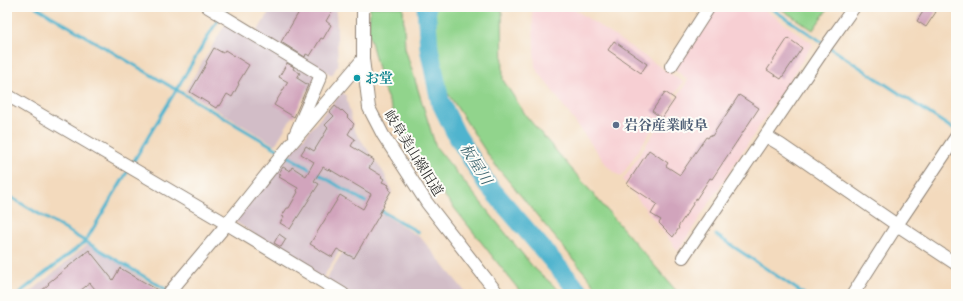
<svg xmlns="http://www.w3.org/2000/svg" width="963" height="301" font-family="'EB Garamond','Noto Serif JP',serif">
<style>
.built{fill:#f7cfd3}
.industrial{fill:#d2bdc7}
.green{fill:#91d48c;stroke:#5e805c}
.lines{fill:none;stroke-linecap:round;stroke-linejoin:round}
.stream{stroke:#4fb4ce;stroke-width:3}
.river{stroke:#4fb4ce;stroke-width:19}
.building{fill:#d1a4bc}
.minor-casing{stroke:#8f8274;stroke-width:14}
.minor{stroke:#fff;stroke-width:12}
.culture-dot{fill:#0f9aa8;stroke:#fdfcf7;stroke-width:1.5}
.service-dot{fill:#5c6f8a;stroke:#fdfcf7;stroke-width:1.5}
.labels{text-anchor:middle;stroke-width:4;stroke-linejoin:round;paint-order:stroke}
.culture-label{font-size:14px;font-weight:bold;fill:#0d838f;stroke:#fdfcf7;text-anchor:start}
.service-label{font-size:14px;font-weight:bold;fill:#4e5e75;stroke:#fdfcf7;text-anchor:start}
.street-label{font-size:14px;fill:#2b2b2b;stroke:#fdfcf7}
.water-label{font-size:15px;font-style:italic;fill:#39626c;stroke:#fdfcf7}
</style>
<rect width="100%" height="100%" fill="#fdfcf7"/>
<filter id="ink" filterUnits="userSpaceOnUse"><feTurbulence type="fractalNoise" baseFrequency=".025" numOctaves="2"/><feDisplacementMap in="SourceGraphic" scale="8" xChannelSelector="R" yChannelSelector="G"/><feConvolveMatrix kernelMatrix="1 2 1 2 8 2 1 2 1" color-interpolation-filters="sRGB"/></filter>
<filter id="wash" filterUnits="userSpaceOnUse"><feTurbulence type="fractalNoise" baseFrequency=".012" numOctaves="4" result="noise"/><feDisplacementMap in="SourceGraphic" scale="16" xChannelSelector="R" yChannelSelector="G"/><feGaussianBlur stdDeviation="0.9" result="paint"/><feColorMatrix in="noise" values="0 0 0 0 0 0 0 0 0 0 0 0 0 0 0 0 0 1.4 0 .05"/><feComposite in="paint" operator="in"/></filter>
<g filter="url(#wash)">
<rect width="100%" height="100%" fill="#f3dabd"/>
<path class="built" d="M532,7h39l112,75 -62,95 -13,-10 -73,-100z
M714,7h47l52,37 -135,207 -55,-71 65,-100 -14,-11z"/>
<path class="industrial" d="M272,7h64l2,58 -6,10 -11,-6 -46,76 -90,-54 41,-68 27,16z
M342,92l4,4 8,34 30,43 8,19 -8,14 -12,-6 -50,79 -88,-58z
M371,206l50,32 46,56h-116l-25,-15z
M89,243l74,49 -1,2h-134z"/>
<path class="green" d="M370,7h33l2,41 31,99 97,120 30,27h-41l-111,-141 -28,-65 -14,-54z
M433,7h69l1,73 24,37 152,177h-77l-110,-133 -45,-69 -11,-42z
M778,7h51l-16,23z"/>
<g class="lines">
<path class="stream" d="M36,7l246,145
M769,7l56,37
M224,13l5,-6
M829,47l127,84
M286,155l83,49
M132,164l84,-141 5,-6
M7,195l160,95
M378,209l40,23
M716,235l88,59
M20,294l3,-4 62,-48 44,-73"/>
<path class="river" d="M426,7l3,41 11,53 16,33 31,50 94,110"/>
</g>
<g id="blocks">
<path class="building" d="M302,7h23l7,4 -6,10 5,4 -8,14 -2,-1 -11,18 -4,-2 -1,3 -24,-15z
M926,7h3l7,5 -10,15 -9,-6z
M788,38l14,10 -21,31 -14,-9z
M614,41l33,23 -6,9 -33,-23z
M214,48l9,5 2,-3 24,15 -11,18 1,1 -7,13 -5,-3 -7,12 -2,-1 -2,3 -26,-16 17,-29 -1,-1z
M287,63l7,4 -1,2 7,4 -3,5 11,7 -14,32 -20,-12 14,-23 -9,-5z
M665,92l10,7 -13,19 -10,-7z
M739,95l20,13 -47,71 -2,-1 -32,49 1,1 -6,9 -14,-14 2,-3 -10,-6 6,-10 -30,-20 22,-34 19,13 -2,3 14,9 26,-38 2,1 2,-3 2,1z
M335,106l6,5 1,-1 6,6 -1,1 7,7 -6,10 7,5 -4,7 23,14 -5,8 13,8 -1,1 3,2 -2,3 7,3 -1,2 2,1 -1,2 2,1 -8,14 1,1 -5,8h1l-26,44 -17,-9 -5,8 -22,-13 30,-49 23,14 8,-15 -42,-25 -1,1 -5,-3 -9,14 5,3 -29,45 -10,-6 4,-6 -2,-1 5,-8h2l9,-16 -1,-1 1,-3 -19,-11 2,-3 -2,-1 4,-6 7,4 2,-4 14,9 8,-14 -13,-8 5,-8 8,5 14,-23 -3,-3 9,-9 -4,-4z
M279,234l7,5 -5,8 -7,-4z
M89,250l24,30 7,-12 41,24v2h-62l-9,-11 -14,11h-38l11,-10 -1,-1z"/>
</g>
</g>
<g filter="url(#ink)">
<use href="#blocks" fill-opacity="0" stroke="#8f8274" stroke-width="1"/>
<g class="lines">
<g class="minor-casing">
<path id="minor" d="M208,7l113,68 -26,60
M363,7v52l6,49 14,27 44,68 71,91
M671,66l38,-59
M7,95l220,129 116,70
M766,136l15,9 116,80 59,39
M683,257l144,-212 27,-38
M168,294l59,-70 63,-79 73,-86
M853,294l44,-69 59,-88"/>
</g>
<use href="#minor" class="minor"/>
</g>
</g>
<circle class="culture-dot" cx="357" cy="78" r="4"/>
<circle class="service-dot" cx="616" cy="125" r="4"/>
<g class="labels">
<g class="culture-label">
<text x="365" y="83">お堂</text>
</g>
<g class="service-label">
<text x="624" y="130">岩谷産業岐阜</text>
</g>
<g class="street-label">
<text transform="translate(414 153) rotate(58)" y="5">岐阜美山線旧道</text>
</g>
<g class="water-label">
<text transform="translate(476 164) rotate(58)" y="5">板屋川</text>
</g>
</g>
<rect width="963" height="301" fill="none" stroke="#fdfcf7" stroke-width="24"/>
</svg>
